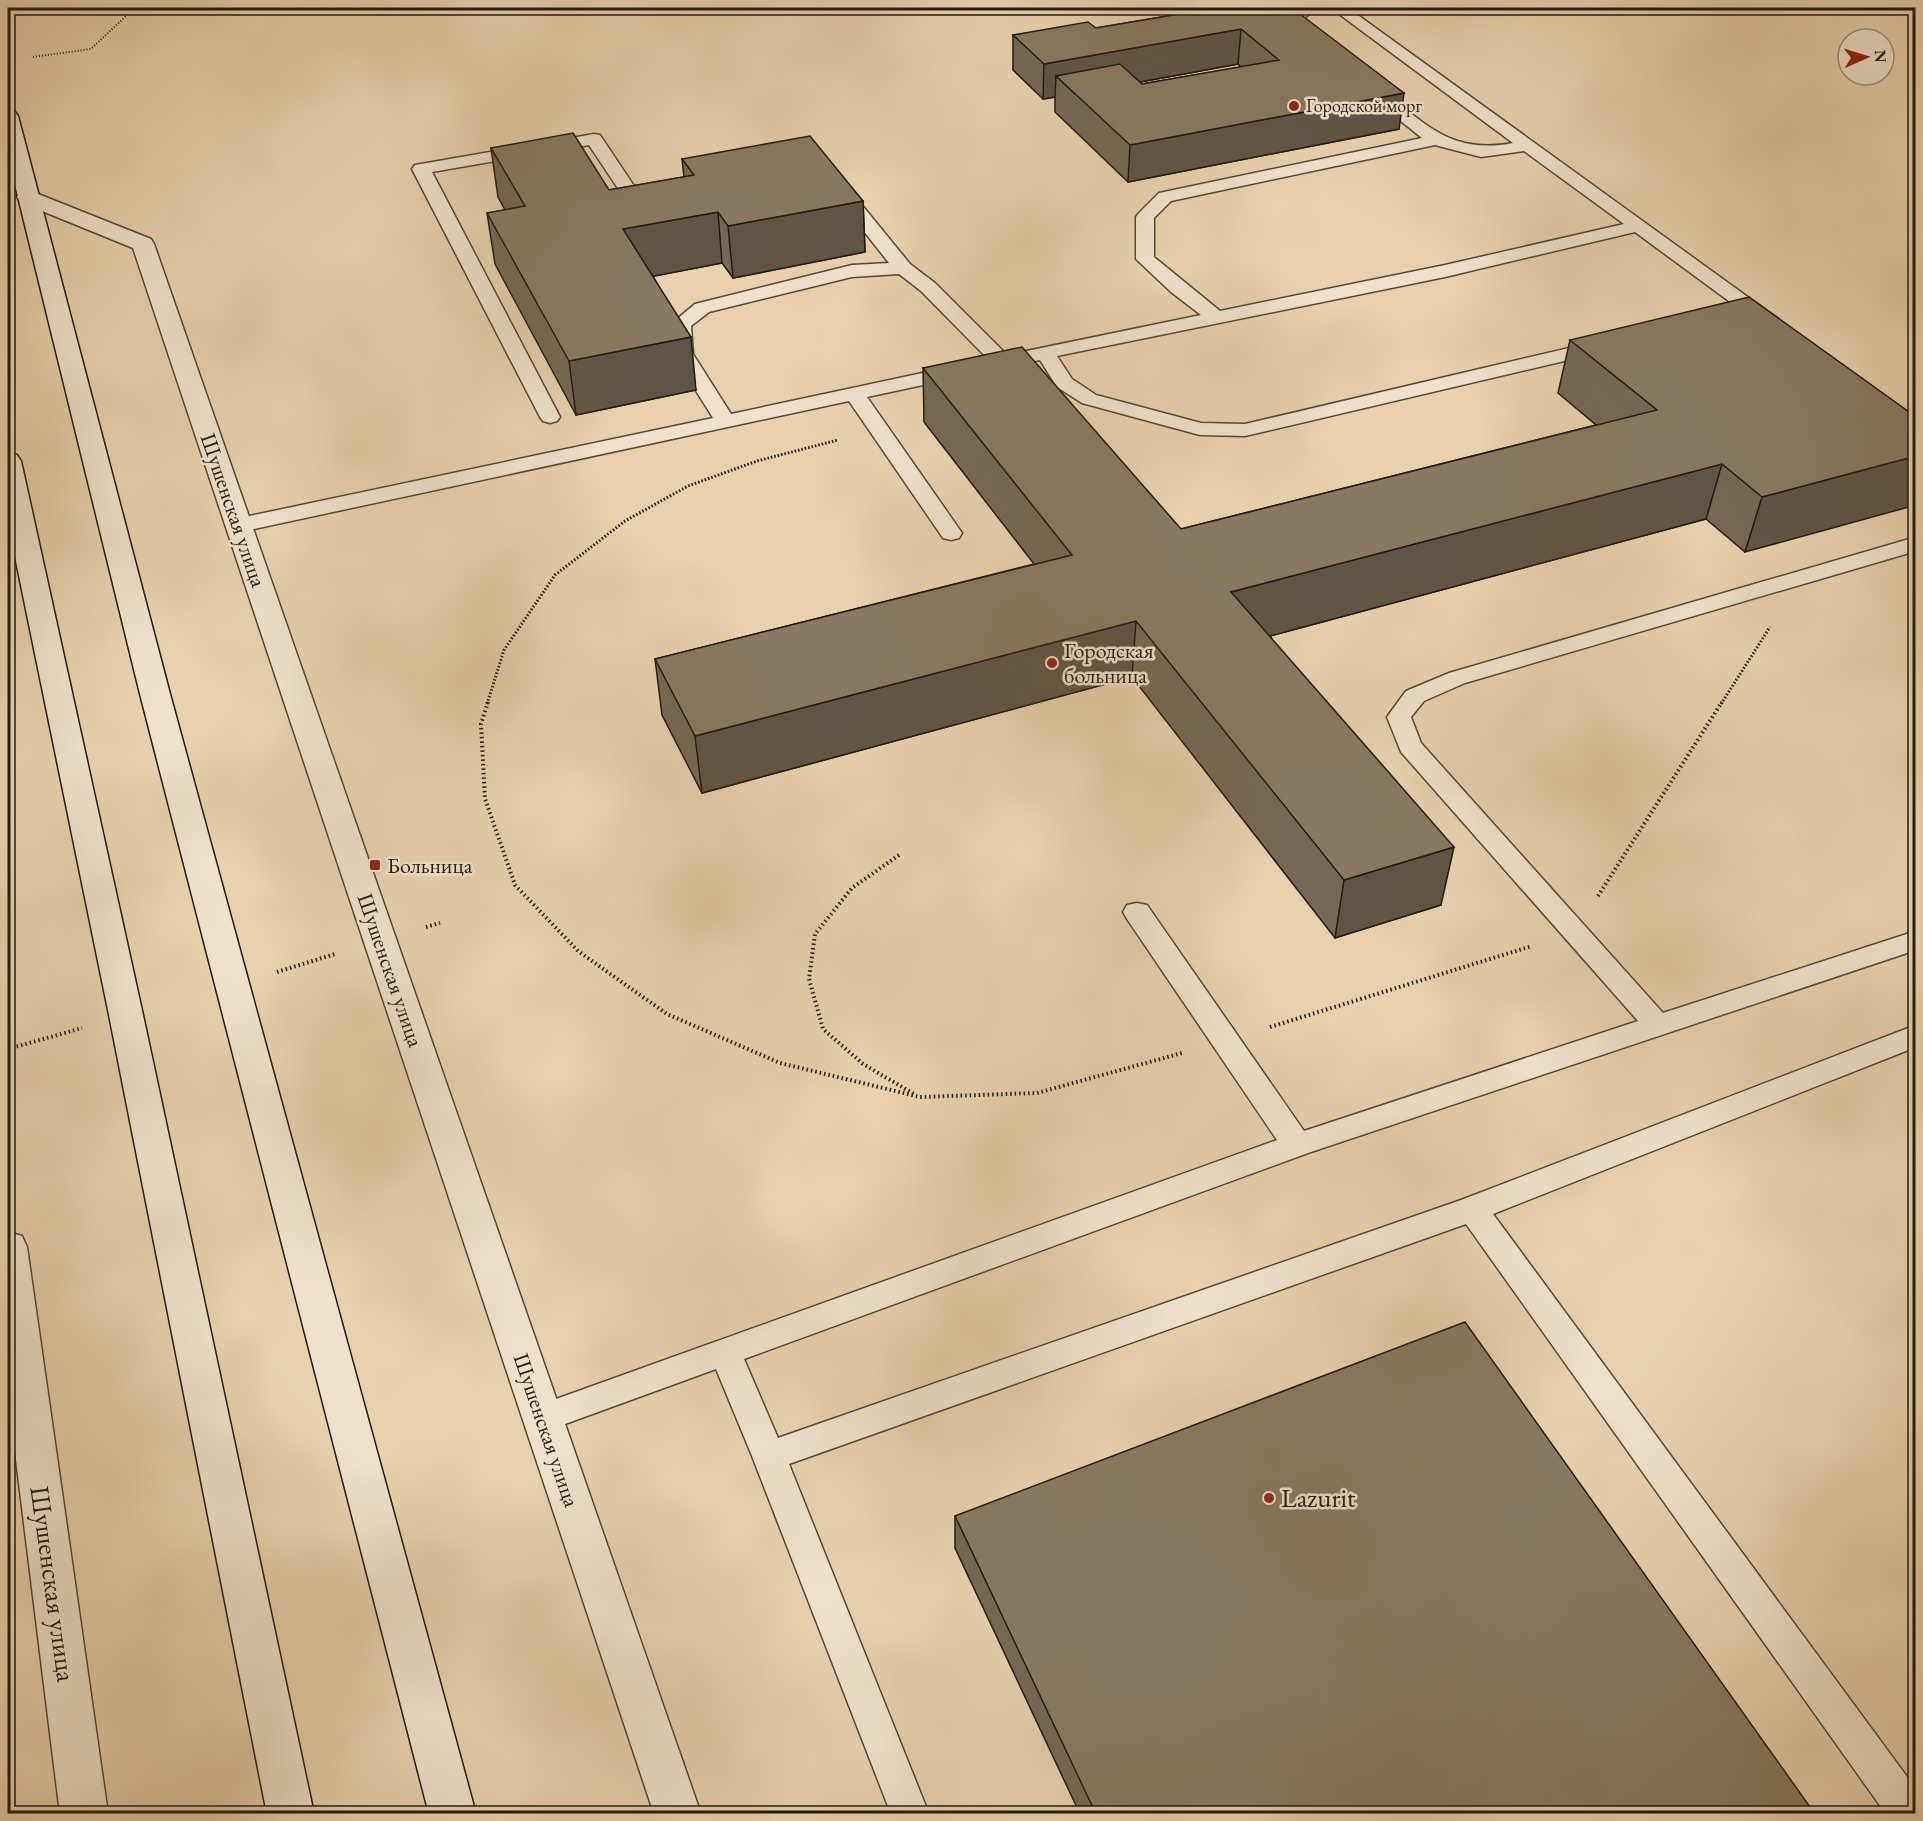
<svg xmlns="http://www.w3.org/2000/svg" width="1923" height="1821" font-family="'EB Garamond',serif">
<style>
.lines{fill:none;stroke-linecap:round;stroke-linejoin:round}
.lane-casing{stroke:#544737;stroke-width:3}
.street-casing{stroke:#544737;stroke-width:3}
.secondary-casing{stroke:#22190f;stroke-width:3}
.path-far2{stroke:#22190f;stroke-width:2;stroke-dasharray:1 2;stroke-linecap:butt}
.path-far1{stroke:#22190f;stroke-width:3;stroke-dasharray:1.5 2;stroke-linecap:butt}
.path{stroke:#22190f;stroke-width:4;stroke-dasharray:1.5 3;stroke-linecap:butt}
.lane{fill:#f1e1cb;fill-rule:evenodd}
.street{fill:#f1e1cb;fill-rule:evenodd}
.secondary{fill:#f1e1cb;fill-rule:evenodd}
.wall{fill:#766854;stroke:#22190f;stroke-width:1.5;fill-rule:evenodd}
.shaded-wall{fill:#605545;stroke:#22190f;stroke-width:1.5}
.building{fill:#897962;stroke:#22190f;stroke-width:1.5}
.poi-dot{fill:#8f2418;stroke:#f1e1cb;stroke-width:2}
.labels{text-anchor:middle;stroke-width:5;stroke-linejoin:round;paint-order:stroke}
.far-poi-label{font-size:18px;fill:#22190f;stroke:#f1e1cb;text-anchor:start}
.street-label{font-size:22px;fill:#22190f;stroke:#f1e1cb}
.poi-label{font-size:22px;fill:#22190f;stroke:#f1e1cb;text-anchor:start}
.near-poi-label{font-size:27px;fill:#22190f;stroke:#f1e1cb;text-anchor:start}
.near-street-label{font-size:27px;fill:#22190f;stroke:#f1e1cb}
</style>
<rect width="100%" height="100%" fill="#e9d1af"/>
<filter id="stains"><feTurbulence type="fractalNoise" baseFrequency=".00333" numOctaves="4"/><feColorMatrix values="0 0 0 0 .2 0 0 0 0 .09 0 0 0 0 .02 0 0 0 .5 -.17"/></filter>
<radialGradient id="worn" r=".72"><stop offset=".6" stop-color="#630" stop-opacity="0"/><stop offset="1" stop-color="#630" stop-opacity=".3"/></radialGradient>
<g class="lines">
<g class="lane-casing">
<path id="lane" d="M1296,8h23l-23,15 14,13 -2,3h-12l-18,-16z
M1331,8h17l426,308 3,4 -3,4h-14l-125,-92 -190,45 -388,79 15,23 24,16 105,28 44,1 358,-84 7,2 3,4 -3,4 -7,2 -358,84 -45,-1 -118,-32 -25,-16 -17,-27 -173,37 95,136 -3,5 -8,2 -8,-2 -94,-137 -609,131 -8,-2 -3,-5 3,-5 8,-2 473,-100 -40,-64 -2,-30 24,-20 157,-39 37,-2 -53,-67 -3,-4 3,-4h12l62,76 25,19 72,72 194,-40 -30,-23 -35,-33v-42l3,-4 20,-20 263,-55 -55,-44 -2,-3 2,-3h12c46,35 71,67 134,55zM1435,145l46,12 43,-6 100,73 -179,41 -225,46 -66,-54v-39l17,-17zM899,274l22,17 67,68 -257,55 -38,-60 -2,-28 18,-14 143,-35z
M594,134l6,1 48,72 6,1 3,4 -3,4 -11,2 -6,-1 -48,-72 -157,27 128,245 -3,4 -7,2 -7,-2 -3,-4 -128,-248 3,-4 6,-1z
M1916,537v14l-451,132 -41,18 -13,16 10,26 242,270 253,-82v19l-608,203 -564,206 34,79 683,-238 455,-175v22l-423,167 423,575v25h-30l-420,-590 -677,240 140,350h-38l-139,-358 -36,-87 -173,63 -12,-4 -5,-10 5,-10 746,-268 -150,-221 -4,-7 4,-7 10,-2 10,2 157,226 334,-110 -237,-269 -14,-35 19,-26 43,-18z"/>
</g>
<g class="street-casing">
<path id="street" d="M28,190l123,49 3,5 547,1570h-47l-521,-1566 -113,-46 -3,-5 3,-5z
M8,1232l14,4 5,11 81,567h-48l-52,-419z"/>
</g>
<g class="secondary-casing">
<path id="secondary" d="M8,110l7,2 3,4 152,578 306,1120h-47l-289,-1120 -132,-538z
M8,453l9,2 4,6 122,554 171,799h-47l-158,-799 -101,-493z"/>
</g>
<path class="path-far2" d="M33,57l58,-8 37,-35 46,-6"/>
<path class="path-far1" d="M487,704l17,-54 51,-75 70,-54 63,-35 69,-25 81,-21
M1721,704l49,-77"/>
<path class="path" d="M488,702l-7,22 4,75 30,86 63,66 89,63 113,49 140,34 117,-4 145,-40
M899,855l-47,33 -37,46 -6,45 14,50 40,35 51,30
M1598,896l124,-194
M426,927l14,-4
M277,972l58,-18
M1270,1027l262,-81
M8,1049l74,-21"/>
<use href="#lane" class="lane"/>
<use href="#street" class="street"/>
<use href="#secondary" class="secondary"/>
</g>
<path class="wall" d="M1209,8h83l107,121 -271,53 -73,-70v-15l-12,2 -30,-29v-35l83,-7 113,-19zM1238,64l3,3 -99,17 -2,-2z
M491,148l118,42 75,-13 -2,-18 181,42 2,51 -132,26 -11,-15 -69,13 43,114 -120,25 -81,-151 -8,-51 18,-3 -7,-13z
M1570,340l346,77 -171,135 -39,-33 -436,117 171,269 -106,33 -203,-261 -430,116 -40,-78 -7,-56 379,-95 -110,-142 -1,-54 258,161 415,-104 -38,-32z
M955,1516l860,298h-735l-125,-266z"/>
<path class="shaded-wall" d="M1241,29l-3,35 -163,30 -19,-18 -1,21 -12,2 1,-35z
M1404,93l-5,36 -271,53 2,-37z
M863,201l2,51 -132,26 -5,-52z
M718,212l4,51 -93,18 -6,-52z
M691,337l5,53 -120,25 -7,-54z
M1916,456v49l-171,47 17,-55z
M1722,464l-16,55 -481,129 6,-56z
M1136,621l-4,56 -430,116 -7,-57z
M1454,847l-13,58 -106,33 9,-58z"/>
<path class="building" d="M1215,8h77l112,85 -274,52 -74,-69 64,-12 22,20 137,-24 -38,-31 -197,35 -31,-29 75,-13 8,6z
M573,133l36,57 85,-15 -12,-16 128,-23 53,65 -135,25 -10,-14 -95,17 68,108 -122,24 -82,-148 38,-7 -34,-58z
M1749,297l167,120v39l-154,41 -40,-33 -491,128 223,255 -110,33 -208,-259 -441,115 -40,-77 417,-104 -149,-187 99,-21 159,182 476,-119 -87,-70z
M1465,1322l350,492h-719l-141,-298z"/>
<g class="poi-dot">
<circle cx="1294" cy="106" r="6"/>
<circle cx="1052" cy="663" r="6"/>
<rect x="369" y="859" width="12" height="12" rx="3"/>
<circle cx="1269" cy="1498" r="6"/>
</g>
<g class="labels">
<g class="far-poi-label">
<text x="1306" y="112">Городской морг</text>
</g>
<g class="street-label">
<text transform="translate(234 510) rotate(71)" y="8">Шушенская улица</text>
<text transform="translate(391 970) rotate(71)" y="8">Шушенская улица</text>
<text transform="translate(547 1430) rotate(71)" y="8">Шушенская улица</text>
</g>
<g class="poi-label">
<text x="1064" y="658">Городская<tspan x="1064" dy="25">больница</tspan></text>
<text x="387" y="873">Больница</text>
</g>
<g class="near-poi-label">
<text x="1281" y="1507">Lazurit</text>
</g>
<g class="near-street-label">
<text transform="translate(53 1584) rotate(82)" y="9">Шушенская улица</text>
</g>
</g>
<rect width="1923" height="1821" fill="none" stroke="#e9d1af" stroke-width="30"/>
<rect x="9" y="9" width="1905" height="1803" fill="none" stroke="#22190f" stroke-width="3"/>
<rect x="15" y="15" width="1893" height="1791" fill="none" stroke="#22190f" stroke-width="1.5"/>
<g transform="translate(1866 57) rotate(87)"><circle r="28" fill="#f1e1cb" stroke="#9e9180" stroke-width="1.5"/>
<path d="M0-4.5L10 22L0 15L-10 22Z" fill="#8f2418"/>
<text y="-9" font-size="16" font-weight="bold" text-anchor="middle" fill="#22190f">N</text>
</g>
<rect width="100%" height="100%" filter="url(#stains)"/>
<rect width="100%" height="100%" fill="url(#worn)"/>
</svg>
